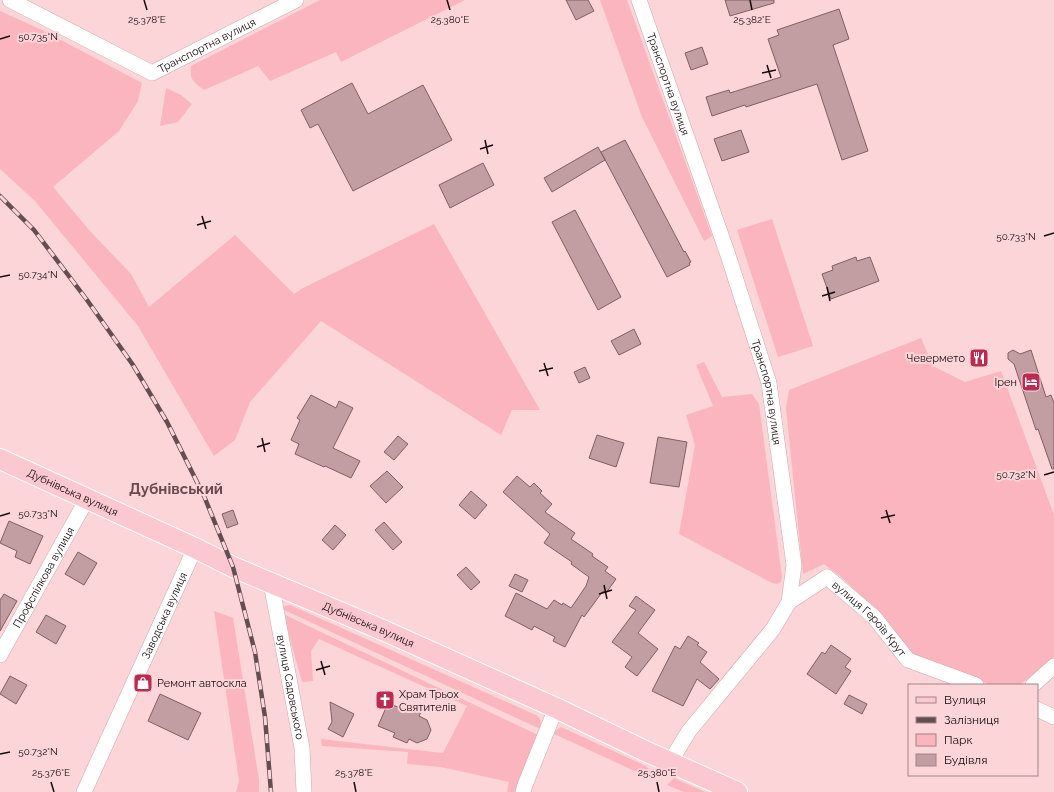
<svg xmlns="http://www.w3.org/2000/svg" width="1054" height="792" font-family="Raleway,sans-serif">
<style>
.green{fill:#fbb5be}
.building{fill:#c29da1;stroke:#815f63}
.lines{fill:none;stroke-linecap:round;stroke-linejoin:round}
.minor-casing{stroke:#cda8ac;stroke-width:16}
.major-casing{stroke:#fff;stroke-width:22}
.minor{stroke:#fff;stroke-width:15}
.major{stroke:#fbc8cf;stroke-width:20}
.rail-casing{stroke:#644e51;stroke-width:4.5}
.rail{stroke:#fcd5d9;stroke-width:3;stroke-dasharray:9;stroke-linecap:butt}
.ticks{fill:none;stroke:#160a0c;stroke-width:1.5}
.labels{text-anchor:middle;stroke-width:4;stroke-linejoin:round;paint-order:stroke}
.street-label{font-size:11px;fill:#160a0c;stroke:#fcd5d9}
.poi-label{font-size:11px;fill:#160a0c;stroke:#fcd5d9;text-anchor:end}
.district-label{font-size:15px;font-weight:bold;fill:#6a4a4e;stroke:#fcd5d9}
.ticks-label{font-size:10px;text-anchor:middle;fill:#160a0c;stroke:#fcd5d9;stroke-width:4;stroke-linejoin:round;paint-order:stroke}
</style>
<rect width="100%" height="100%" fill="#fcd5d9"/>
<path class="green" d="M320,0h145l-124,62 -5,-10 -66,29 -12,-15 -54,24c-10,-8 -15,-10 -13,-24z
M600,0h27l85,236 -8,5 -62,-124z
M0,11l42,19 100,53 -4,18 -19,30 -66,56 37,44 41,43 18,33 86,-72 59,59 9,-6 131,-64 106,186h-28l-11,25 -180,-114 -71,81 -15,38 -21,16 -76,-130 -103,-125 -35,-32z
M166,88l15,7 11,9 -14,18 -18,4z
M772,219l41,127 -35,11 -41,-127z
M921,338l12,28 32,16 36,-11 53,144v142l-34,28h-29l-78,-29 -31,-41 -41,-38 -17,-13 -21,10 -17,-166 3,-18z
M704,362l18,35 30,-3 7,10 23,173 -1,5 -4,2 -5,-1 -93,-49 16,-89 -9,-30 27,-9 -17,-41z
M290,605l248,111 3,6 -1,7 -258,-120 3,-3z
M214,611l19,7 26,162v12h-23l3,-11z
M283,614l255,121 -22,57h-9l2,-10 -68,-15 -34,-3 1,-12 -86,-6 -1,-7 122,14 24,-47 -148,-67 -8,12 2,30 -11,1z
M561,727l85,39 6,6v7l-100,-46z
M674,778l31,14h-21l-17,-7z"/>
<path class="building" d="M566,0h22l6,11 -18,9z
M725,0h49v3l-44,13z
M839,9l10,30 -16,6 35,106 -26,9 -25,-76 -71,23 -1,-2 -33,11 -6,-19 23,-7 1,3 51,-16 -13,-38 11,-4 -2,-5z
M702,47l6,17 -17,6 -6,-17z
M352,83l16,31 55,-29 29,55 -99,51 -35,-67 -8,4 -9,-18z
M741,130l8,22 -27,9 -8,-22z
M625,140l59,112 1,-1 6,11 -2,1 1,2 -23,12 -66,-125z
M598,147l7,13 -53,32 -8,-14z
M483,163l11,22 -44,23 -11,-23z
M575,210l46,87 -23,13 -46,-88z
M856,257l1,4 13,-4 9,24 -48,18 -9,-25 11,-4 -1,-4z
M634,329l7,15 -22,11 -8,-14z
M1013,350l7,4 11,-4 15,47 5,-2 3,8v66h-2l-14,-40 -2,1 -22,-66 -6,-5v-6z
M585,367l5,11 -11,5 -5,-11z
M311,395l25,13 3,-7 14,7 -20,40 27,13 -9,17 -26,-12 -1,1 -29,-13 4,-10 -8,-4 9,-20 -3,-2z
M597,435l27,8 -8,24 -27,-9z
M398,436l10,8 -14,16 -10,-8z
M658,437l29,5 -8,45 -29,-4z
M387,471l16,16 -17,16 -16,-17z
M517,476l13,11 4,-4 8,8 -2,2 12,11 -7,8 30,21 -4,6 22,15 -1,2 16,11 -3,4 11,8 -10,14 -3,-2 -19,26 -2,-2 -17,32 -12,-6 2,-4 -21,-11 -2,4 -27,-14 11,-23 31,16 7,-9 8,5 1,-2 8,5 15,-22 3,-9 -18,-13 1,-2 -28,-19 6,-9 -47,-42z
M471,491l16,14 -12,14 -16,-14z
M233,510l5,14 -11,4 -5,-14z
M9,521l34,15 -13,28 -15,-7 2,-6 -17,-8z
M384,522l18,20 -9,8 -18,-20z
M335,525l11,10 -13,15 -11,-10z
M78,552l19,11 -13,22 -19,-11z
M466,567l14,15 -9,8 -14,-15z
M515,574l13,6 -6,12 -13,-6z
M4,594l13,7 -17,30v-31z
M636,596l19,14 -17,23 20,16 -21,27 -12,-9 7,-10 -20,-15 24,-32 -7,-4z
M46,615l20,11 -10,18 -20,-12z
M688,636l11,7 -2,2 10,7 -7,10 19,17 -9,10 -13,-10 -14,27 -31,-15 23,-45 5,3z
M831,645l20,14 -6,8 6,4 -15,23 -29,-20 15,-22 3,2z
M10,676l17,9 -11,19 -16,-10z
M160,694l41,19 -13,27 -40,-19z
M849,695l18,9 -5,10 -18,-10z
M330,702l24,12 -11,23 -15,-8 4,-7z
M388,703l17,7 2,-4 14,6 -2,4 8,4 4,10 -4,9 -10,4 -8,-4 -2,4 -14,-6 2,-4 -17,-7z"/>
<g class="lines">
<g class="minor-casing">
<g id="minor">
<path id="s1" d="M10,0l142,73 144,-73"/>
<path id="s2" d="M639,0l89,255 41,128 25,182 -5,37 -16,27 -84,102 -19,31"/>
<path id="s3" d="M271,583l31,165 2,44"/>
<path id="s4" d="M789,602l38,-25 47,40 34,43 68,25"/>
<path id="s5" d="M0,655l87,-156"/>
<path d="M1033,685l21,-19"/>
<path d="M1037,709l17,8"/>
<path id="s6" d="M84,792l111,-244"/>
<path d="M523,792l2,-7 31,-77"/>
</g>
</g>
<g class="major-casing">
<g id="major">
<path id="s7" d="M0,459l195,89 38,19 152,64 171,77 89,43 92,41"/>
</g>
</g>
<use href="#minor" class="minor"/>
<use href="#major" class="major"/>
<g class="rail-casing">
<path id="rail" d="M0,196l34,34 53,70 46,65 34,57 37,74 29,71 22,85 10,65 6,75"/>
</g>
<use href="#rail" class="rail"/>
</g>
<path class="ticks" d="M144,0l3,10M447,0l3,10M750,0l2,10M0,39l10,-3M767,65l4,13M762,73l14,-3M485,140l3,14M480,149l13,-4M202,216l4,13M197,225l14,-4M1044,236l10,-3M0,277l10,-2M827,287l3,14M822,296l13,-4M544,363l4,13M539,371l14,-3M262,438l3,14M257,447l13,-4M1044,475l10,-3M886,510l4,13M0,516l10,-3M881,518l14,-3M604,585l3,14M599,594l13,-4M321,661l4,14M316,670l14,-4M0,754l10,-2M51,782l3,10M354,782l2,10M657,782l2,10"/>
<defs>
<g id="restaurant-square" transform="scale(1)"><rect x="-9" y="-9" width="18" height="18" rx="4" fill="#ba2a51" stroke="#fcd5d9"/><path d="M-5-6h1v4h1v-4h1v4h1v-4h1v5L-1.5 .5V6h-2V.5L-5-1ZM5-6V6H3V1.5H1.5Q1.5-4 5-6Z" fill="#fff"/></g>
<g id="hotel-square" transform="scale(1)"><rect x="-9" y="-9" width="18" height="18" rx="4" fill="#ba2a51" stroke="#fcd5d9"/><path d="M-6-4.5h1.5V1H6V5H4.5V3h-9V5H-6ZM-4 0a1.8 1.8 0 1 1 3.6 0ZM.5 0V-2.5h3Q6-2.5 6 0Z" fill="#fff"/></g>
<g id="shop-square" transform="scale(1)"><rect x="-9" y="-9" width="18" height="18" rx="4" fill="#ba2a51" stroke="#fcd5d9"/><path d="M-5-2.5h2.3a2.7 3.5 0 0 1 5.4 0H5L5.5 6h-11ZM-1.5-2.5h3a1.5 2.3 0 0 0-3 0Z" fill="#fff"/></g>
<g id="church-square" transform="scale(1)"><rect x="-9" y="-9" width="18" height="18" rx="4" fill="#ba2a51" stroke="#fcd5d9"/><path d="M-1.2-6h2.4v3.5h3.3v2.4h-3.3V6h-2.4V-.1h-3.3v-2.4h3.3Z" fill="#fff"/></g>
</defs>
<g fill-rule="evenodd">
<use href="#restaurant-square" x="979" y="358"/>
<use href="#hotel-square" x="1031" y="382"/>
<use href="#shop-square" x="143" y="683"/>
<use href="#church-square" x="385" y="700"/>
</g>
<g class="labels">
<g class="street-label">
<text dy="4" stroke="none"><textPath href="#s1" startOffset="221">Транспортна вулиця</textPath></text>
<text dy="4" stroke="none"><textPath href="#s2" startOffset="89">Транспортна вулиця</textPath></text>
<text dy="4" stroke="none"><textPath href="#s2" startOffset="413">Транспортна вулиця</textPath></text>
<text dy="4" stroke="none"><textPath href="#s7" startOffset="80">Дубнівська вулиця</textPath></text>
<text dy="4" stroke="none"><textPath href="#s5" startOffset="89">Профспілкова вулиця</textPath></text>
<text dy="4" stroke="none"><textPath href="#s6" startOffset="194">Заводська вулиця</textPath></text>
<text dy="4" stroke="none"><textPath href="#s4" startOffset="105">вулиця Героїв Крут</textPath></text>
<text dy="4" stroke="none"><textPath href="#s7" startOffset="404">Дубнівська вулиця</textPath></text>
<text dy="4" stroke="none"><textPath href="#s3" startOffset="106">вулиця Садовського</textPath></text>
</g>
<g class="poi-label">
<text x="965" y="362">Чевермето</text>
<text x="1017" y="386">Ірен</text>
<text x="157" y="687" text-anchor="start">Ремонт автоскла</text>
<text x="399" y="698" text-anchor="start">Храм Трьох<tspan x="399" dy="13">Святителів</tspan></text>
</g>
<g class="district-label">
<text x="176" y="494">Дубнівський</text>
</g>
</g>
<g class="ticks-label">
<text x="147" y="23">25.378°E</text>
<text x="450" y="23">25.380°E</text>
<text x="752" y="23">25.382°E</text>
<text x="38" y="40">50.735°N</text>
<text x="1016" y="240">50.733°N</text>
<text x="38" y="278">50.734°N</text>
<text x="1016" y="478">50.732°N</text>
<text x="38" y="517">50.733°N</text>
<text x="38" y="755">50.732°N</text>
<text x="51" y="776">25.376°E</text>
<text x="354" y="776">25.378°E</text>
<text x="657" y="776">25.380°E</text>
</g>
<rect x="908" y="684" width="130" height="92" fill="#fcd5d9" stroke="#a08487"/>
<rect x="916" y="697" width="20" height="6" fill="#fbc8cf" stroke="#a08487"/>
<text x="944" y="704" font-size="12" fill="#160a0c">Вулиця</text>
<rect x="916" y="717" width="20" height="6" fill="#644e51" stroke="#a08487"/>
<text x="944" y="724" font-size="12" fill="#160a0c">Залізниця</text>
<rect x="916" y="734" width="20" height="12" fill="#fbb5be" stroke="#a08487"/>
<text x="944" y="744" font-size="12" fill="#160a0c">Парк</text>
<rect x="916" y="754" width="20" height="12" fill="#c29da1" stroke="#a08487"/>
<text x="944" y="764" font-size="12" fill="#160a0c">Будівля</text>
</svg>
